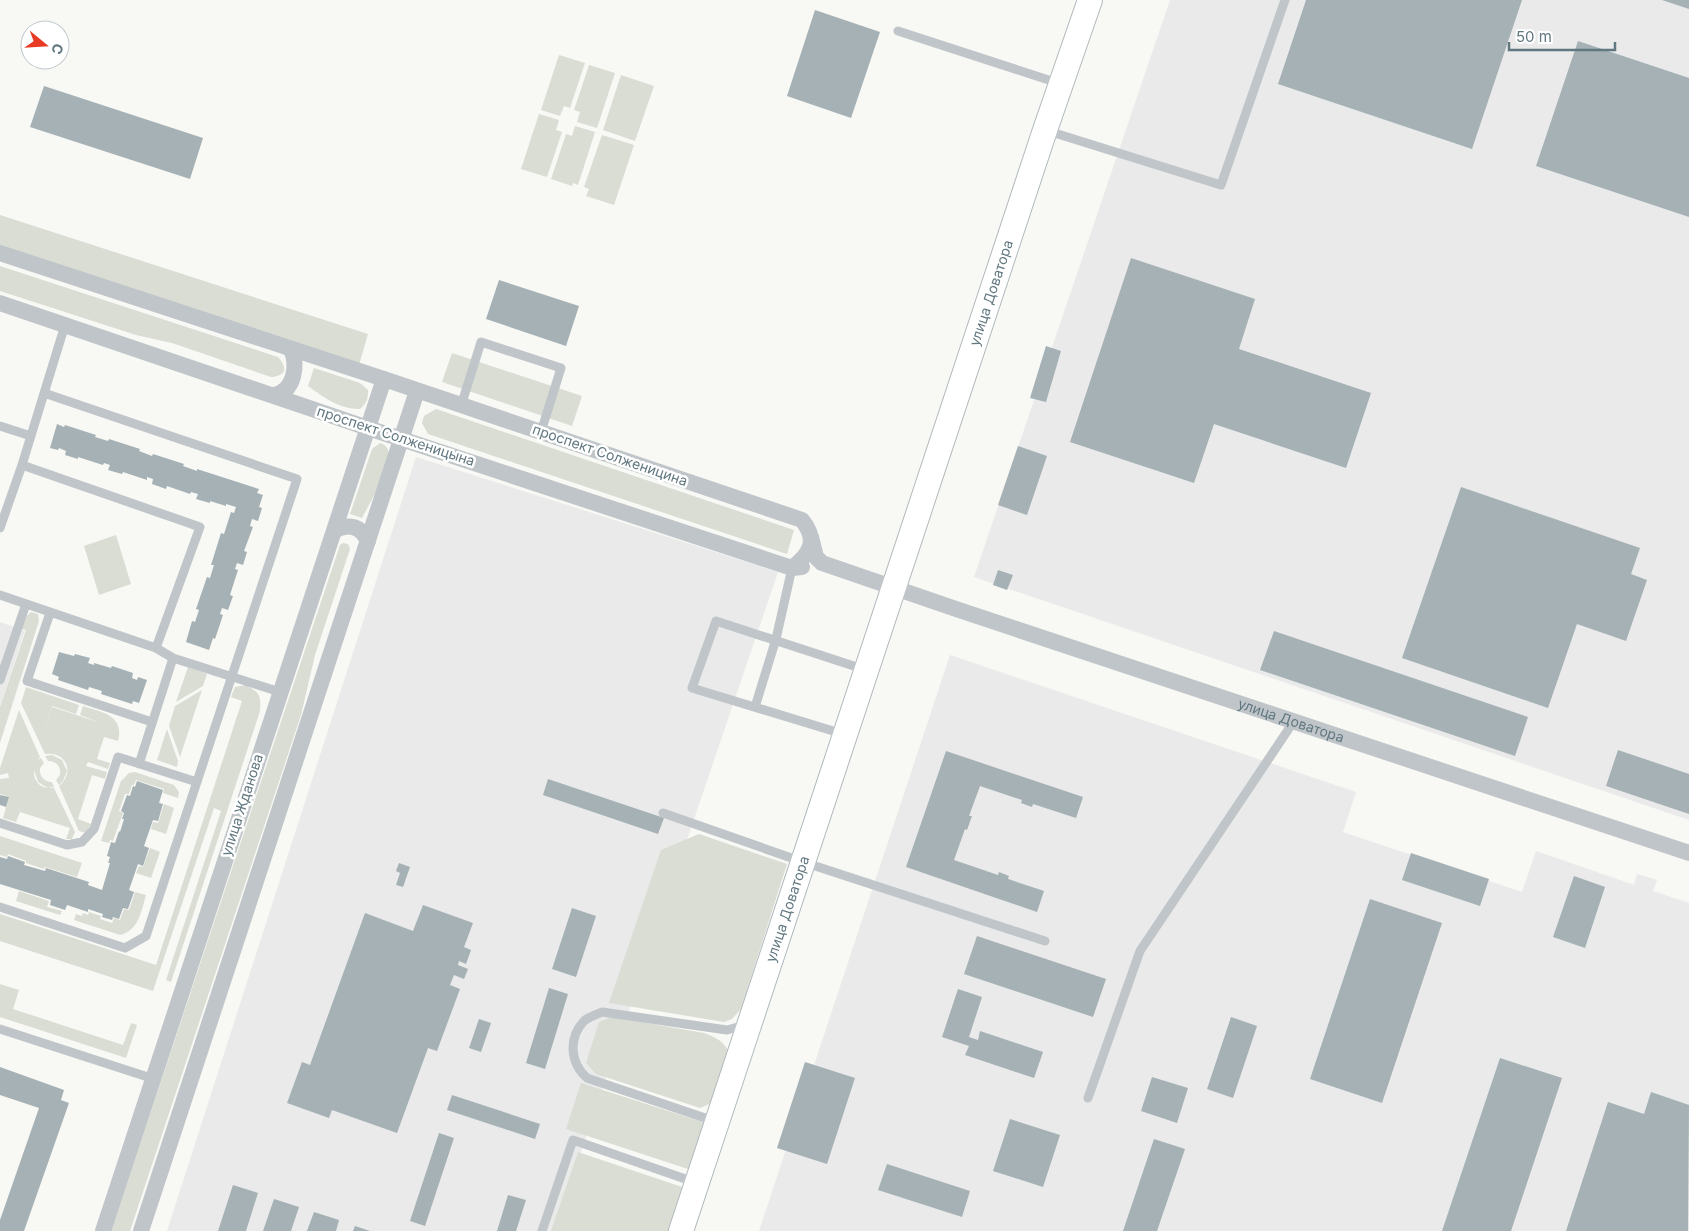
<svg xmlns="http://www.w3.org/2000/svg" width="1689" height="1231" font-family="Inter,sans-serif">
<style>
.built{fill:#e9eae9}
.green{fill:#d9ddd4}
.building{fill:#a5b1b5}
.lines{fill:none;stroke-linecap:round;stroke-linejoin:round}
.secondary-casing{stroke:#b1b9bd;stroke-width:26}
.lane{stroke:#bfc5c8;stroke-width:9}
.street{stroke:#bfc5c8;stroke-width:16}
.secondary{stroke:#fff;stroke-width:24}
.labels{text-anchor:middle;stroke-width:5;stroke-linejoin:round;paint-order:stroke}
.street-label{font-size:14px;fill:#627881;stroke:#fff}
</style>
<rect width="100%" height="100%" fill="#f8f8f5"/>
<path class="built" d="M1170,0h519v820l-715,-243z
M416,457l362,115 -224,659h-387z
M0,622l25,9 -25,75z
M950,655l406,137 -13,40 179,60 14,-41 98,34 3,-11 20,6 -4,11 36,12v328h-930z"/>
<path class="green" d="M559,55l26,8 -15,45 -6,-2 -4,10 -19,-6z
M589,65l26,8 -18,55 -20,-6 3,-10 -6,-2z
M621,75l33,11 -19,55 -32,-11z
M539,114l20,6 -3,10 6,2 -15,45 -26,-8z
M575,126l20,6 -17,53 -5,-2 -1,3 -21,-7 15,-45 6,2z
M602,135l32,10 -20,60 -28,-9 3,-7 -5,-2z
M0,215l368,119 -9,31 -359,-119z
M0,266l278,91c10,11 8,19 -7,20l-99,-34 -36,-8 -136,-44z
M452,353l130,43 -10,30 -130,-44z
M314,368l46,15 8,7c0,9 -1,13 -8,19 -21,0 -35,-11 -52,-23z
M436,409l358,121 -7,24 -359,-120 -6,-11 2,-7z
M380,443c6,2 8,5 9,11l-12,36 -15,28 -12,-4 22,-65z
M116,535l15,49 -32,11 -15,-49z
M343,543l5,1 2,5 -35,106 -14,60 -171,516h-19l229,-686z
M31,612l7,2 1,7 -39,122v-36l26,-77 -4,-1 4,-12z
M188,667l19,7 -4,12 -27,16z
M246,685c14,8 15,10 14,26l-89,271 -5,-2 55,-169 -7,-3 -61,183 -153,-50v-27l156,51 86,-264 -11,-4 4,-10z
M26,687l53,18 -3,9 -24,-8 -9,29 9,-28 49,16 -21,-8 3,-9c18,6 42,9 35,35l-14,-4 -7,22 13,4 -2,6 -20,-7 -2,4 21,6 -2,7 -13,-4 -14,44 13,5 -5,9 -7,-2 -20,-45c16,-13 8,-35 -14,-32l-24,-51z
M202,690l-22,67 -11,-31 6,-20z
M19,710l21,47 -3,3 4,-2 3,5 -4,5c-1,7 3,14 12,14l2,5 -6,1 -10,-6 -4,-12c-1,13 8,19 20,18l21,44 -3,7h-6l4,-11 -50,-16 -4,10 -13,-4 6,-21 -9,-3v-15l9,-1 -1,-5 -8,2v-7z
M167,729l11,32 -1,6 -20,-7z
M52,755l10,5 5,11 -4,10 -4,4 -3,-5 4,-5c1,-8 -3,-14 -12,-14l-3,-5z
M135,772l39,13 5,7 -1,6 -15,-5 1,-4 -28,-9 -2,5h-2l-3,9h-4l-6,17 4,2 -10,28 -3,-1 -1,3 -8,-2 20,-60 8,-8z
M164,804l10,4 -8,26 -15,-5 2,-7 5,1z
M699,834l88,30 -46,145 -9,10 -8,3 -115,-19 52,-153z
M0,836l82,27 -5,14 -32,-10 -1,2 -18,-6v-2l-18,-7 -1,3 -7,-2z
M150,848l10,4 -9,26 -15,-5 3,-7 4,1z
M19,891l30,10 -2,6 15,4 -2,4 -44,-14z
M135,892l11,3c-5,17 -7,35 -26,40l-46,-15 2,-6 6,2 1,-3 5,2 1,-3 12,4 -1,3 12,4 2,-5 6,2 4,-11 5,1z
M0,984l19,6 -6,19 110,36 8,-22 6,2 -11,33 -126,-41z
M612,1017l92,16c13,5 20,8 26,21l-16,48 -14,6 -104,-34 -10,-11 13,-41z
M581,1083l125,40 -15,47 -125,-41z
M578,1152l107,36 -15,43h-119z"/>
<path class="building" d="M1306,0h216l-50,149 -194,-65z
M1662,0h27v9z
M815,10l65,22 -29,86 -64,-22z
M1578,41l111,37v139l-153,-51z
M44,86l159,52 -13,41 -160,-52z
M1131,258l124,41 -16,50 132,44 -25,75 -132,-44 -20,59 -124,-41z
M499,280l80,26 -13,40 -80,-27z
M1046,346l15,5 -15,51 -16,-4z
M57,424l7,3 1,-2 31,10 -1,2 13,4 1,-2 31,10 -1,2 13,5 1,-2 31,10 -1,2 14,5v-2l62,20 -2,4 6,2 -4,12 3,1 -4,13 -6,-2 -2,7 3,1 -9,24 3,1 -4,13 -6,-2 -2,6 3,1 -8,25 3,1 -5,14 -6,-2 -2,6 3,1 -8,24 -2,-1 -4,12 -23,-8 6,-21 3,1 4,-12 -3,-1 11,-32 3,1 4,-13h-3l10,-32 3,1 7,-22 3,1 2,-6 -10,-3v2l-16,-5v2l-14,-4 2,-5 -7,-2 -1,2 -23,-8 -1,3 -14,-5 1,-5 -6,-2v3l-24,-8 -1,2 -14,-4 2,-5 -6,-2 -1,2 -25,-8v2l-13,-4 1,-4 -7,-3 -1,2 -8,-2z
M1018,446l29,10 -20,59 -29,-10z
M1461,487l179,61 -9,26 16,6 -21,61 -49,-17 -29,84 -146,-50z
M998,570l15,5 -6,15 -14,-5z
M1274,631l254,86 -13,39 -255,-86z
M59,652l15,4 1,-2 15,4 -2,5 6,2v-2l17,5 1,-2 21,7 -1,5 5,2 1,-3 9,3 -8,23 -6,-2 -1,3 -31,-10 1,-3 -13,-4 -1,3 -30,-10 1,-3 -7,-3z
M1618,750l71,24v40l-83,-28z
M946,751l137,46 -7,21 -43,-14 -1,3 -11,-4 1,-3 -42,-14 -11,30h3l-5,14 -2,-1 -11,31 44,15 1,-3 10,4 -1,3 36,12 -7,21 -131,-45z
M548,779l116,39 -6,16 -115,-39z
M137,781l26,9 -4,13 4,1 -5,17 -5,-1 -9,26 5,2 -6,18 -5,-2 -9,26 5,2 -6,17 -5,-1 -4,11 -6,-2 -1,3 -10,-3 1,-3 -15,-5v3l-21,-7 -2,5 -15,-5 1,-5 -51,-16v-27l7,2 1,-3 17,6 -1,3 21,6 1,-3 43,14 -1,3 14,5 8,-27h-2l2,-6 -3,-1 4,-14 4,1 4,-12 1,1 4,-13h-2l2,-6 -3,-2 6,-16 3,1 3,-10 2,1z
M0,795l9,2 -3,10 -6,-2z
M1411,853l78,26 -9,27 -78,-26z
M399,863l11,4 -7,20 -7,-2 4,-12 -4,-2z
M1574,876l31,11 -20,61 -32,-11z
M1370,899l72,24 -60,180 -72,-24z
M423,905l50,18 -9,24 7,3 -5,14 -7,-3 -1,4 10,4 -4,10 -10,-4 -4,10 10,4 -23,62 -9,-3 -31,85 -65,-23 -3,8 -42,-15 15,-41 8,3 55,-152 48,18z
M572,908l24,8 -20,61 -24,-8z
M977,936l129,43 -13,38 -129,-43z
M549,988l19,6 -23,75 -19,-6z
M958,989l24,8 -13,40 9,3 2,-9 63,21 -9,26 -69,-23 4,-9 -27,-9z
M1231,1017l26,9 -24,72 -26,-9z
M479,1019l12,4 -10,29 -12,-4z
M1500,1058l62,20 -51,153h-69z
M805,1062l50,16 -28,86 -50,-16z
M0,1067l64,23 -3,10 8,3 -45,128h-24v-11l39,-112 -39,-13z
M1152,1077l36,11 -11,35 -36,-12z
M1651,1092l38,13 -1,126h-122l42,-129 36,12z
M452,1095l88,29 -5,15 -88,-29z
M1010,1119l50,16 -17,52 -50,-16z
M439,1133l15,5 -29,88 -15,-5z
M1154,1139l31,10 -28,82h-34z
M887,1164l83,27 -8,26 -84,-27z
M233,1185l25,8 -12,38h-28z
M508,1195l18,5 -10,31h-19z
M274,1199l25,8 -8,24h-28z
M314,1212l25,8 -3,11h-29z
M355,1226l15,5h-17z"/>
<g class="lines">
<g class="secondary-casing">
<g id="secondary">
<path id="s2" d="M681,1231l364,-1101 45,-130"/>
</g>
</g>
<path class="lane" d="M898,31l163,53
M1045,130l176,55 64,-185
M65,325l-43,140 178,62 -44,121
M461,406l20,-64 80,26 -20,64
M0,426l31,10
M0,528l22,-63
M0,595l156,53 17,10 107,34
M50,613l-23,68 125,41
M0,680l26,-76
M755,707l21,-68 16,-71
M843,734l-151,-46 24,-67 150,49
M139,764l34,-106
M663,813l140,49 242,79
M0,823l67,22 15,-3 12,-13 24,-72 79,25
M0,907l125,41 21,-12 151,-457 -253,-86
M0,1029l154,50
M1088,1098l52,-147 154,-230
M717,1122l-130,-44c-17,-15 -19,-40 -3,-57 4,-4 12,-6 18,-9l125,18 18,-5
M542,1231l31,-91 124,43"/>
<g class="street">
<path d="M0,253l384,126 418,141c16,20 9,33 -10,48"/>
<path d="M0,303l368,125 424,140 10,-1"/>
<path d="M274,395c21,-4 24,-30 17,-46"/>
<path d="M335,530c14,-7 26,-4 33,11"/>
<path id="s1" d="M811,537l5,20 6,6 134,46 733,244"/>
<path d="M103,1231l281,-852"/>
<path d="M141,1231l276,-840"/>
</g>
<use href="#secondary" class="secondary"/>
</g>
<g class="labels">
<g class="street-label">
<text dy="5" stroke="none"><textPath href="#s2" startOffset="988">улица Доватора</textPath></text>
<text transform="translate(396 436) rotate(18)" y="5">проспект Солженицына</text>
<text transform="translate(610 455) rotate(19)" y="5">проспект Солженицина</text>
<text dy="5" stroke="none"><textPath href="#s1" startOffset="524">улица Доватора</textPath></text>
<text transform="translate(242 805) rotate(-72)" y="5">улица Жданова</text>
<text dy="5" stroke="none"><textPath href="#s2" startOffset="339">улица Доватора</textPath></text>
</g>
</g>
<g transform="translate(45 45) rotate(108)"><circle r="24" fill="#ffffff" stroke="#c0c9cd"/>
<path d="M0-4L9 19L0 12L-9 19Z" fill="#e83b26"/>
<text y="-8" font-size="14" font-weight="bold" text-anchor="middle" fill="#627881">С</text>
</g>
<path d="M1509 42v8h106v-8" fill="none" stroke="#627881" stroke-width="2.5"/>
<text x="1516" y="42" font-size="15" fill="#627881" stroke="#ffffff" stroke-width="4" paint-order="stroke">50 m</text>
</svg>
